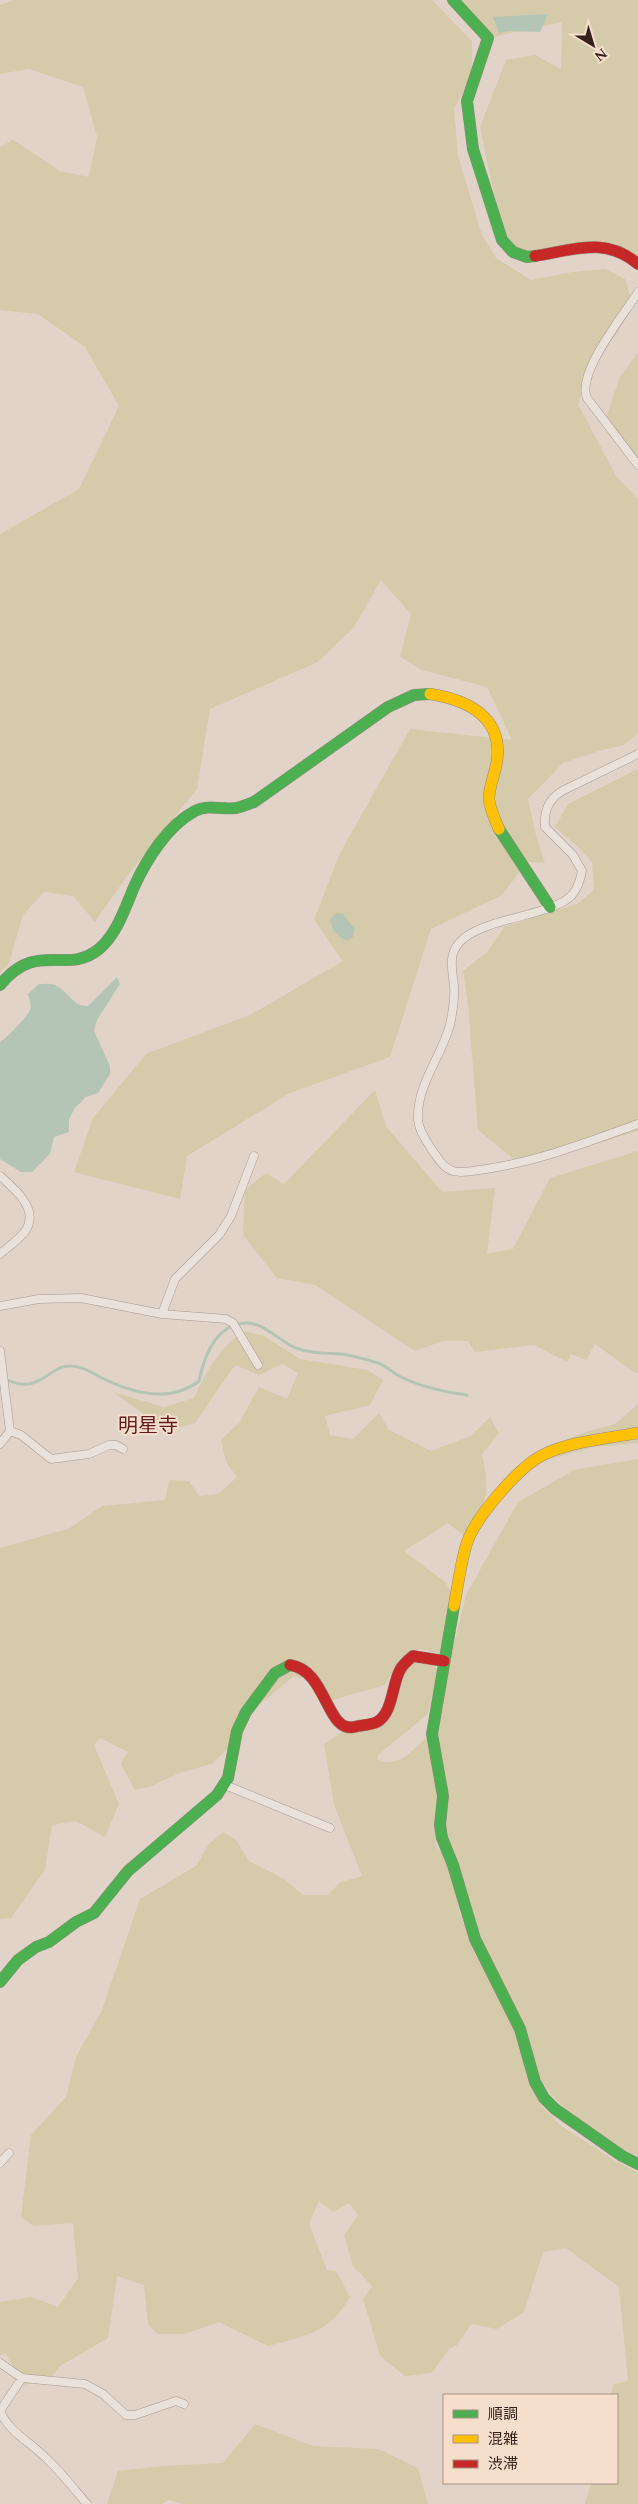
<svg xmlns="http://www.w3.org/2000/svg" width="638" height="2504" font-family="Spectral,'Noto Sans JP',serif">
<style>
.green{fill:#d5caaa}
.water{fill:#b4c5b6}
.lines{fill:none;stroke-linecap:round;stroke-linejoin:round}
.stream{stroke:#b4c5b6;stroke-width:3}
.street-casing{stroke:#a79992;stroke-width:9}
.fast-casing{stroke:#968982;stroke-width:12}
.slow-casing{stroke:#968982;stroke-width:12}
.jam-casing{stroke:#968982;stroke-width:12}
.street{stroke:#eae1da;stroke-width:8}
.fast{stroke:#4caf50;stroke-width:11}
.slow{stroke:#ffc107;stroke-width:11}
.jam{stroke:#c62828;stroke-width:11}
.labels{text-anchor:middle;stroke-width:4;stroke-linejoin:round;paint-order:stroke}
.quarter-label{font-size:20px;fill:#611a1e;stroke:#f5dfcc}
</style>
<rect width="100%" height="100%" fill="#e2d3c8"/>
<path class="green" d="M14,0h418l40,41v35l-18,32 4,48 24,79 14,23 35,22 41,-8 33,-3 20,10 8,27 -18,30 -24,26 -13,42 38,72 22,23v234l-14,12 -22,5 -39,13 -35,36 9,41 8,23 -18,-1 -25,33 -71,34 -41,128 -100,36 -103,63 -7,43 -106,-27 19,-54 53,-64 104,-39 93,-54 -29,-41 25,-65 71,-126 102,11 -25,-53 -65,-17 -22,-13 11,-43 -30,-34 -27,47 -36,35 -108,47 -13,80 -70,87 -32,46 -22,-26 -29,-4 -21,23 -14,48 -9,10v-439l79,-45 40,-83 -34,-59 -47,-33 -38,-4v-163l13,-7 47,31 29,6 8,-41 -14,-49 -54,-18 -29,5v-69z
M454,0h184v268l-28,-16 -84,8 -22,-19 -24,-114 26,-67 29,-5 26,14 1,-47 -70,15z
M638,353v115l-33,-47 15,-44z
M638,769v362l-116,35 -44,-36 -10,-125 -5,-34 24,-19 17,-25 73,-23 17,-14 -2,-28 -14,-15 -23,-20 13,-23z
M375,1090l11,36 56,66 53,-4 -8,66 26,-5 37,-71 88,-27v222h-3l-40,-29 -9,16 -15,-6 -4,8 -33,-17 -59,7 -7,-11h-25l-28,10 -100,-66 -38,-7 -34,-43 2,-45 21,-17 18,11z
M242,1331l22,5 36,23 68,11 15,10 -13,25 -45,11 5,19 23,4 26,-26 10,17 42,21 40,-15 19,-19 9,16 -17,21c9,43 4,46 -15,84l-19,-15 -44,28 41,31 8,12 -13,60 -20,-5 -20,9 -15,27 -56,16 -15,-22 -21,-2 -55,45 -8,24 -18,18 -30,8 -33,15 -14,3 -14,-26 7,-12 -28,-14 -6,7 25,59 -14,33 -29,-16 -24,4 -7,45 -34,48 -11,1v-371l68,-19 34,-23 63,-6 4,-20 20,1 10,15 19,-2 19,-17 -11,-15 -5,-22 18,-17 20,-36 28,12 11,-26 -16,-9 -23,11 -24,-10 -40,58 -28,8 -54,-39 51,15 30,-9c12,-27 25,-48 48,-67z
M638,1404v39l-44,4 -47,13 3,-15 33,-12 32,-9z
M638,1459v696l-8,-1c-35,-24 -73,-43 -93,-81l-55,-130 -37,-107 4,-36 -11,-56 2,-42 26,-107 52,-93 56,-32z
M413,1662l19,1 6,7 -10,44 -50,41 -1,4c21,11 35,-9 50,-22l10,52 -1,56 9,13 8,21 7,35 14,38 22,38 20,41 14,51 10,22 20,21 55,36 23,11v332h-53l6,-21h26v-88h-7l4,-11 14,-3 -9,-94 -53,-39 -23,4 -19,60 -27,17 -26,-5 -14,21 -8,4 -17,24 -27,3 -25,-20 -17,-57 9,-13 -19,-20 -9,-31 14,-20 -9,-12 -16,9 -14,-11 -10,23 18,46 9,1 14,26c-20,36 -45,39 -82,49l-49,-24 -34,12h-28l-9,-10 -4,-39 -27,-9 -9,62 -48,28 -10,13 -27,6 -17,-31 -6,1v-53l32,-5 26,10 20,-29 -5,-55 -39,3 -13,-9 10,-82 35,-38 10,-40 26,-47 38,-111 56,-33 13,-22 14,-12 14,9 12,20 35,18 19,16h24l14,-13 21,-6 -28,-71 -10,-61 18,-12 36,-5 26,-59z
M255,2424l58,22 65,3 40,19 10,36h-245l-14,-4 -7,4h-55l11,-33 45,-5 60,-3z"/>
<path class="water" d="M548,14l-8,18 -31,-1 -10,2 -6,-16z
M337,913l6,1 12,15 -2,8 -6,4c-11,-6 -15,-10 -17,-22z
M117,977l3,7 -23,36 -3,11 16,35v8l-12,19 -12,4 -11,11 -6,11v13l-15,5 -4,17 -18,18h-11l-21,-13v-117c5,-2 29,-27 30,-32 2,-5 -1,-11 -2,-16l11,-10c5,0 11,-1 16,1 12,5 18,22 33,21z"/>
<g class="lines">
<path class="stream" d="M5,1379c38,19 44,-20 73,-12 10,2 19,9 28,13 30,14 65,23 93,1 5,-24 16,-56 46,-58 19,-1 35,19 51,25 15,6 30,5 45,6 11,1 23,5 34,8 9,2 17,10 26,15 20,10 44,15 66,18"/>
<g class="street-casing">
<path id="street" d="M638,292c-14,23 -62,81 -51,106l51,67
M638,754l-76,37c-14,9 -18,20 -17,36l28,28 9,16c-2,10 -4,17 -10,24 -18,20 -81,22 -108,43 -17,14 -12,29 -10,48 1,11 -1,23 -3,34 -6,32 -33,61 -33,96 -1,12 8,24 14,34 6,8 11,18 21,21 10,3 23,-1 33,-2 53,-8 102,-27 152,-45
M0,1176c15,13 39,33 26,54 -6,9 -18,17 -26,24
M0,1306l39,-7 42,-1 81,16 64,5 7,4 25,42
M162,1314l13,-35 44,-44 12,-19 23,-60
M0,1351l10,80 -10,13
M10,1431l11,4 30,24 38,-5 20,-9h7l7,4
M225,1785l105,43
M0,2163l9,-10
M0,2363l22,15 63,6 18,10 23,21h9l41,-14 8,3
M22,2378l-22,33c9,21 30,31 46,47 15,14 28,31 41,46"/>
</g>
<g class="fast-casing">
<path id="fast" d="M453,0l35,38 -21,63 6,48 29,91 11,12 14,5 8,-1
M499,829l51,78
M0,985c38,-46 66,-9 99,-36 18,-15 26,-41 35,-62 12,-27 34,-62 61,-76 13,-7 27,-1 41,-3 6,-1 12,-4 18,-6l134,-95 26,-12 16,-1
M454,1606l-22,128 11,62 -3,29 2,13 11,27 22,74 45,90 15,53 9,16 11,11 67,47 16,8
M0,1982l18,-22 18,-13 13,-5 27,-20 18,-9 34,-42 89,-76 11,-17 9,-47 9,-19 29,-39 15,-8"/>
</g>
<g class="slow-casing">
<path id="slow" d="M430,694c38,6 73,23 67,67 -2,13 -8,25 -8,38 1,10 6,21 10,30
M454,1606c4,-20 6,-40 12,-60 7,-26 51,-77 75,-90 25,-14 69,-18 97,-23"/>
</g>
<g class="jam-casing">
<path id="jam" d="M535,256c38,-6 70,-20 103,8
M290,1665c37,5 36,68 64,62 7,-2 17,-2 23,-5 16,-9 15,-38 23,-52 3,-6 8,-10 13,-14l31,5"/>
</g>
<use href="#street" class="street"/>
<use href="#fast" class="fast"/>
<use href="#slow" class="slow"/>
<use href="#jam" class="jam"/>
</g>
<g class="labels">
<g class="quarter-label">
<text x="148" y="1432">明星寺</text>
</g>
</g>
<rect x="443" y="2394" width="175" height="90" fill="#f5dfcc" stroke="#a89385"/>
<rect x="453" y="2410" width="25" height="8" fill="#4caf50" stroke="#a89385"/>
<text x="488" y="2419" font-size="15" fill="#34211b">順調</text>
<rect x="453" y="2435" width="25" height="8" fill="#ffc107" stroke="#a89385"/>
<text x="488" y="2444" font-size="15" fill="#34211b">混雑</text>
<rect x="453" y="2460" width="25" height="8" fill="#c62828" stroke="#a89385"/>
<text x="488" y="2469" font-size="15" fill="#34211b">渋滞</text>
<g transform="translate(593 45) rotate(142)" stroke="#f5dfcc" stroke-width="4" paint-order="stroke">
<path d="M0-4L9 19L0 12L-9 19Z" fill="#34211b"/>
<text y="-8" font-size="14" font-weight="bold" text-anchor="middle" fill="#34211b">N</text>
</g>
</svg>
